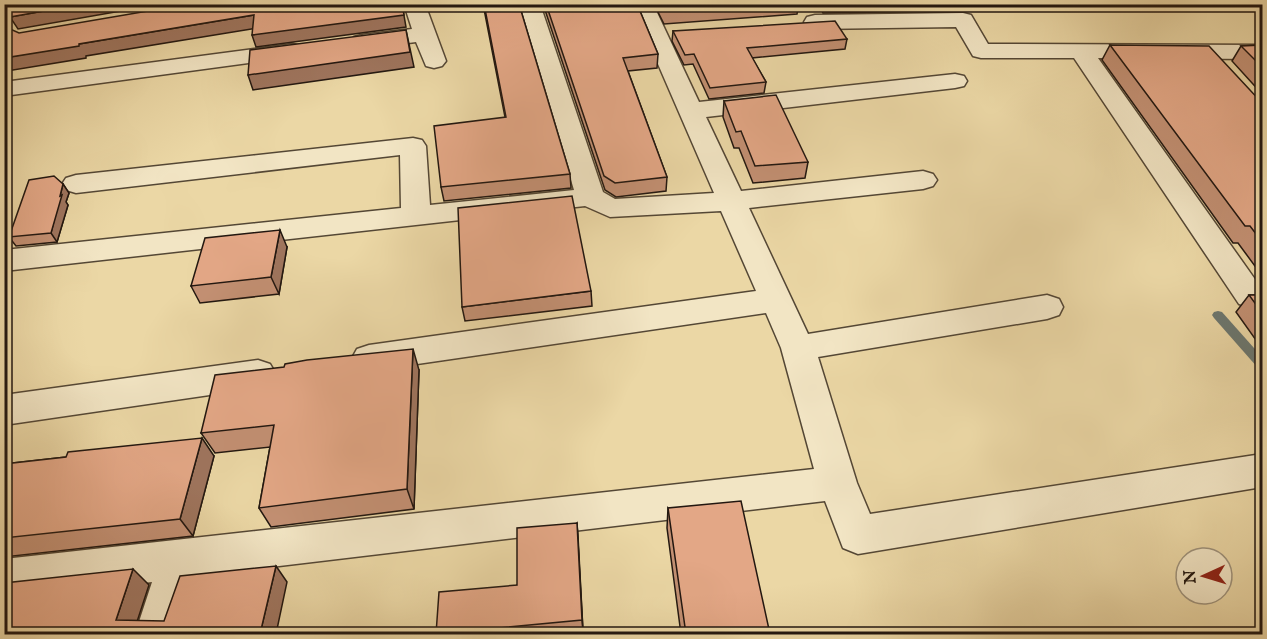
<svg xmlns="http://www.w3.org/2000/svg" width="1267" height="639" font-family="'IM FELL English',serif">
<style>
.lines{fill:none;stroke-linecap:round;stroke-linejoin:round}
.stream{fill:#6b7770;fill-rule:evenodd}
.street-casing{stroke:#544735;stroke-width:3}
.street{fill:#f2e5c4;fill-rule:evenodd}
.wall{fill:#c39073;stroke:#221710;stroke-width:1.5}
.shaded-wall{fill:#9f755e;stroke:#221710;stroke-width:1.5}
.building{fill:#e3a786;stroke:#221710;stroke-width:1.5}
</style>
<rect width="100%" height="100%" fill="#ebd7a5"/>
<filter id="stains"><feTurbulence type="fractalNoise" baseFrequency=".00333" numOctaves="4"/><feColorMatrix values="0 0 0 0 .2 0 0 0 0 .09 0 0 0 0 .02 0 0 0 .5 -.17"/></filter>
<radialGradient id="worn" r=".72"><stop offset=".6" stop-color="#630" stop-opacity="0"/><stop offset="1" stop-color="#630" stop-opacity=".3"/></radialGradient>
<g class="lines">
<path class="stream" d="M1218,311l4,1 40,45v13l-4,-2 -44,-50 -2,-3 2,-3z"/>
<g class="street-casing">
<path id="street" d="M404,4h21l21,57 -4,5 -8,2 -8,-2 -10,-24 -54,7 -8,-2 -3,-5 3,-5 8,-2 50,-6z
M519,4h21l63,188 12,7 99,-6 -82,-189h21l46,98 256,-28 9,2 3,5 -3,5 -9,2 -249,29 35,74 182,-20 10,3 4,6 -4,6 -10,3 -174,19 59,126 239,-39 12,4 4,8 -4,8 -12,4 -229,38 39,126 13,31 392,-60v33l-404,67 -15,-6 -18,-47 -629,75 -17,58h-44l17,-52 -148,17v-40l810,-90 -33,-121 -15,-35 -397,58 -12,-4 -5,-9 5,-9 12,-4 387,-54 -35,-80 -111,6 -25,-11 -581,65v-21l397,-42 -1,-53 -324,38 -10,-3 -4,-6 4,-6 10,-3 337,-37 9,2 4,6 4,59 144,-15z
M963,13l8,2 17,29 274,1v14l-164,-1 161,227h3v22h-12l-11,-3 -165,-246h-93l-8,-2 -17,-29 -141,2 -8,-2 -3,-5 3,-5 8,-2z
M293,44l8,2 3,5 -3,5 -297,40v-14z
M258,360l12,4 6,10 -6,10 -12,4 -254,37v-30z"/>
</g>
<use href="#street" class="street"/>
</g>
<path class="wall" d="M483,4h36l51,170 1,14 -127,13 -3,-14 64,-70z
M543,4h94l21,50 -1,14 -29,3 39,106 -1,14 -50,6 -11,-7z
M654,4h145l-2,10 -133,10z
M818,4h126l-2,7 -119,2z
M673,31l174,8 -2,10 -93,9 14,24 -2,11 -55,6 -16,-35 -9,1 -12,-24z
M1110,45l153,59v173l-25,-34h-5l-131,-183z
M1263,45v50l-31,-34 9,-15z
M724,101l84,61 -3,16 -52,5 -14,-35h-5l-11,-31z
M63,184l6,9 -3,9 2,3 -11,37 -41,4 -7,-9z
M287,247l-8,47 -79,9 -9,-17z
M591,291l1,15 -127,15 -3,-14z
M1249,295h14v55l-27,-38z
M419,370l-5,139 -143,18 -12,-19 11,-61 -55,6 -14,-20z
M214,456l-21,80 -189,21v-93l62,-7z
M668,508l102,126h-89l-14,-106z
M577,523l6,108 -33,3h-114l81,-49z"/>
<path class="shaded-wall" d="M83,4h78l-143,25 -8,-12z
M402,4l4,23 -150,20 -4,-12z
M254,15l4,13 -172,28v2l-79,13 -3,-4v-9l75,-14z
M406,30l8,37 -161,23 -5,-15z
M63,184l6,9 -3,9 2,3 -11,37 -6,-9z
M280,230l7,17 -8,47 -8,-17z
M413,349l6,21 -5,139 -7,-20z
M202,438l12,18 -21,80 -13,-17z
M577,523l1,13 5,95 -1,-11z
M276,566l11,16 -11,52h-16z
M133,569l16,16 -16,49 -17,-14z"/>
<path class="building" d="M14,4h69l-73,13z
M189,4h213l2,11 -152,20 2,-20 -175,29v2l-75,12v-18l4,-12 11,5z
M484,4h35l51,170 -129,13 -7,-61 72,-9z
M546,4h91l21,50 -35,4 44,119 -52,6 -11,-7z
M661,4h90l-86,7z
M835,21l12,18 -100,9 19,34 -56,6 -16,-34 -9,1 -12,-24z
M406,30l4,22 -162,23 2,-25z
M1110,45l99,1 54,58v139l-13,-17h-5z
M1263,45v23l-22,-22z
M776,95l32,67 -53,4 -14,-35 -5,1 -12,-31z
M54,176l9,8 -3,12 2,-1 -11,38 -42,4 20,-57z
M572,196l19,95 -129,16 -4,-99z
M280,230l-9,47 -80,9 14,-48z
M1249,295h14v19z
M413,349l-6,140 -148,19 15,-83 -73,8 14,-58 69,-8 1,-3 22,-4z
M202,438l-22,81 -176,19v-74l62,-7 2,-5z
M741,501l29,133h-84l-18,-126z
M577,523l5,97 -146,14 3,-42 78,-7v-57z
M276,566l-16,68h-256v-51l129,-14 -17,51 48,1 16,-45z"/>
<rect width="1267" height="639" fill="none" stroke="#ebd7a5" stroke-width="24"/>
<rect x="6" y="6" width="1255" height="627" fill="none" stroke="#221710" stroke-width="3"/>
<rect x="12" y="12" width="1243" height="615" fill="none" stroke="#221710" stroke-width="1.5"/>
<g transform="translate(1204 576) rotate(266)"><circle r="28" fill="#f2e5c4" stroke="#9f937c" stroke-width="1.5"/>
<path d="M0-4.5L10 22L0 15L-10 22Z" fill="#8f2418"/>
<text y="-9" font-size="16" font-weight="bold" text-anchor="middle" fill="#221710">N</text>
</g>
<rect width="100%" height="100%" filter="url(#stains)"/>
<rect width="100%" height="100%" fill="url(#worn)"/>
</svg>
